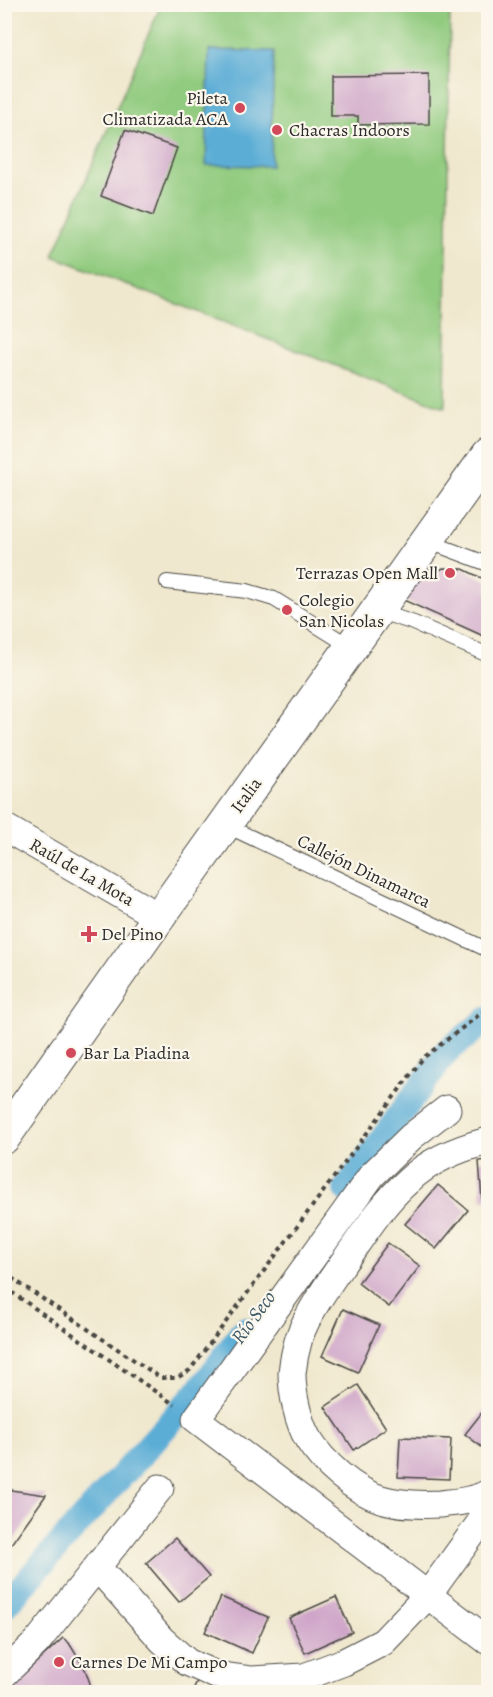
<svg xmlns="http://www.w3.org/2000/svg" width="493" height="1697" font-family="Alegreya,serif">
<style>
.green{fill:#91cb7f;stroke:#5e7b55;stroke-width:1.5}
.water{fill:#5cadd6;stroke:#446c80;stroke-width:1.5}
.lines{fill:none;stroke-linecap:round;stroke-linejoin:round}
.canal{stroke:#5cadd6;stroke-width:26}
.building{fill:#cfa6c9}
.lane-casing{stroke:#494743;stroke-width:16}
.street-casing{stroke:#494743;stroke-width:29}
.secondary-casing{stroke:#494743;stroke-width:35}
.path{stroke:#494743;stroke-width:4;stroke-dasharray:4.5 4.5;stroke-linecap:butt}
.lane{stroke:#fff;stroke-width:14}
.street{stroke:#fff;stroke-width:27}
.secondary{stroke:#fff;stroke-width:33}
.poi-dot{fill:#d1495b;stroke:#fbf7ec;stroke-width:2}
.labels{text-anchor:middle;stroke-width:4.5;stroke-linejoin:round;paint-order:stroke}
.poi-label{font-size:18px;fill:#2b2b2b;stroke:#fbf7ec;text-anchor:start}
.street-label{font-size:18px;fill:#2b2b2b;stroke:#fbf7ec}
.water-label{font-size:20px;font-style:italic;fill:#3c5867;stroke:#fbf7ec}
</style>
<rect width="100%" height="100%" fill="#fbf7ec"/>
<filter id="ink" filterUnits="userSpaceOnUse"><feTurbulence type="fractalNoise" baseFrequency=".0167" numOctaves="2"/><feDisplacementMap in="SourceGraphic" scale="12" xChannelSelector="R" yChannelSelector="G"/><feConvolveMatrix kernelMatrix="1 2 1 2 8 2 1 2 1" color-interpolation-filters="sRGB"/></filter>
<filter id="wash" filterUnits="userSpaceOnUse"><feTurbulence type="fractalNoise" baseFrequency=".008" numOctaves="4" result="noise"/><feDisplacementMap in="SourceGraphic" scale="24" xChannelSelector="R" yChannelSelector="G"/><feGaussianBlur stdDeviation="1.35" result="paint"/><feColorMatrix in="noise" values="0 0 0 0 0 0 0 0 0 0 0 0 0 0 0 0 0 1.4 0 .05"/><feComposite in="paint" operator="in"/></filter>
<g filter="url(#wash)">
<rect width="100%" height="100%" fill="#f0e8ce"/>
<path class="green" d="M161,5h289l-5,403 -392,-152z"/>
<path class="water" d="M209,50l65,1 -3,115 -65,-1z"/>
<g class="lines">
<path class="canal" d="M346,1189l100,-137 42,-33
M4,1606l202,-224 38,-52"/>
</g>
<g id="blocks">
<path class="building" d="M429,75v49l-71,1v-9h-27v-40z
M125,130l52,18 -24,68 -52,-20z
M420,564l15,9 8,-5 20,1 25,12v57l-89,-40z
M488,1160v39l-6,1 -3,-39z
M438,1185l30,25 -32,39 -31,-25z
M388,1243l32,23 -31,41 -31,-24z
M343,1309l36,16 -21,47 -36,-16z
M358,1385l28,43 -32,22 -29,-43z
M488,1405v47l-23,-18z
M400,1437l51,2 -2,40 -51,-2z
M4,1489l42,6 -42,59z
M175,1538l34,39 -30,25 -33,-39z
M221,1597l47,20 -16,36 -47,-21z
M336,1597l16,35 -47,21 -16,-35z
M63,1638l6,5 16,26 8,23h-89z
M198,1679l20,10v2l4,1h-30z"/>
</g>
</g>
<g filter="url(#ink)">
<use href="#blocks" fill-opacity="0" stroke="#494743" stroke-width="1.5"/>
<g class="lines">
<g class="lane-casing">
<path id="lane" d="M427,541l61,23
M167,582l80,9 27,8 77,48
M377,611l37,12 74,32
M225,825l263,125"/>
</g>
<g class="street-casing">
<path id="street" d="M4,827l155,90
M447,1109l-36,28 -39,38 -176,244 292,222
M488,1141c-28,7 -58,19 -80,40 -26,23 -45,54 -65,82 -14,20 -36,51 -44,75 -3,10 -6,25 -7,35 0,20 6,49 16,66 15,24 46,52 73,60 20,6 39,6 59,5 16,-2 34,-3 48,-11
M97,1567l65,73 25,22 29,13 36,5 52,-3 40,-15 39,-20 45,-47 60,-83
M4,1674l33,-32 123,-154"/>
</g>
<g class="secondary-casing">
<path id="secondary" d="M4,1137l155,-220 329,-462"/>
</g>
<path class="path" d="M4,1273l157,105h16l13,-8 233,-312 65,-50
M4,1287l171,118"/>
<use href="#lane" class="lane"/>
<use href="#street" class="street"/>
<use href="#secondary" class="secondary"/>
</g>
</g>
<g class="poi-dot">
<circle cx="240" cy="108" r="6"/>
<circle cx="277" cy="130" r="6"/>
<circle cx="450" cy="573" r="6"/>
<circle cx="287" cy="610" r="6"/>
<path d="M86 925h6v6h6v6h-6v6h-6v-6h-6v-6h6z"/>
<circle cx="71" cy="1053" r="6"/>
<circle cx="59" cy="1662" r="6"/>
</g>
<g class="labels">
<g class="poi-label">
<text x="228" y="104" text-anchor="end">Pileta<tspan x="228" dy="21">Climatizada ACA</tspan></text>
<text x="289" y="136">Chacras Indoors</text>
<text x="438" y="579" text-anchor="end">Terrazas Open Mall</text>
<text x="299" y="606">Colegio<tspan x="299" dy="21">San Nicolas</tspan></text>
<text x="101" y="940">Del Pino</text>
<text x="83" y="1059">Bar La Piadina</text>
<text x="71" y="1668">Carnes De Mi Campo</text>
</g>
<g class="street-label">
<text transform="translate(246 795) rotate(-54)" y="6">Italia</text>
<text transform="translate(364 871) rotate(26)" y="6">Callejón Dinamarca</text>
<text transform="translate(82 872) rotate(30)" y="6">Raúl de La Mota</text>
</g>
<g class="water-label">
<text transform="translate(253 1317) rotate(-54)" y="7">Río Seco</text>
</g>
</g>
<rect width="493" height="1697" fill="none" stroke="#fbf7ec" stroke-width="24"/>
</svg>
